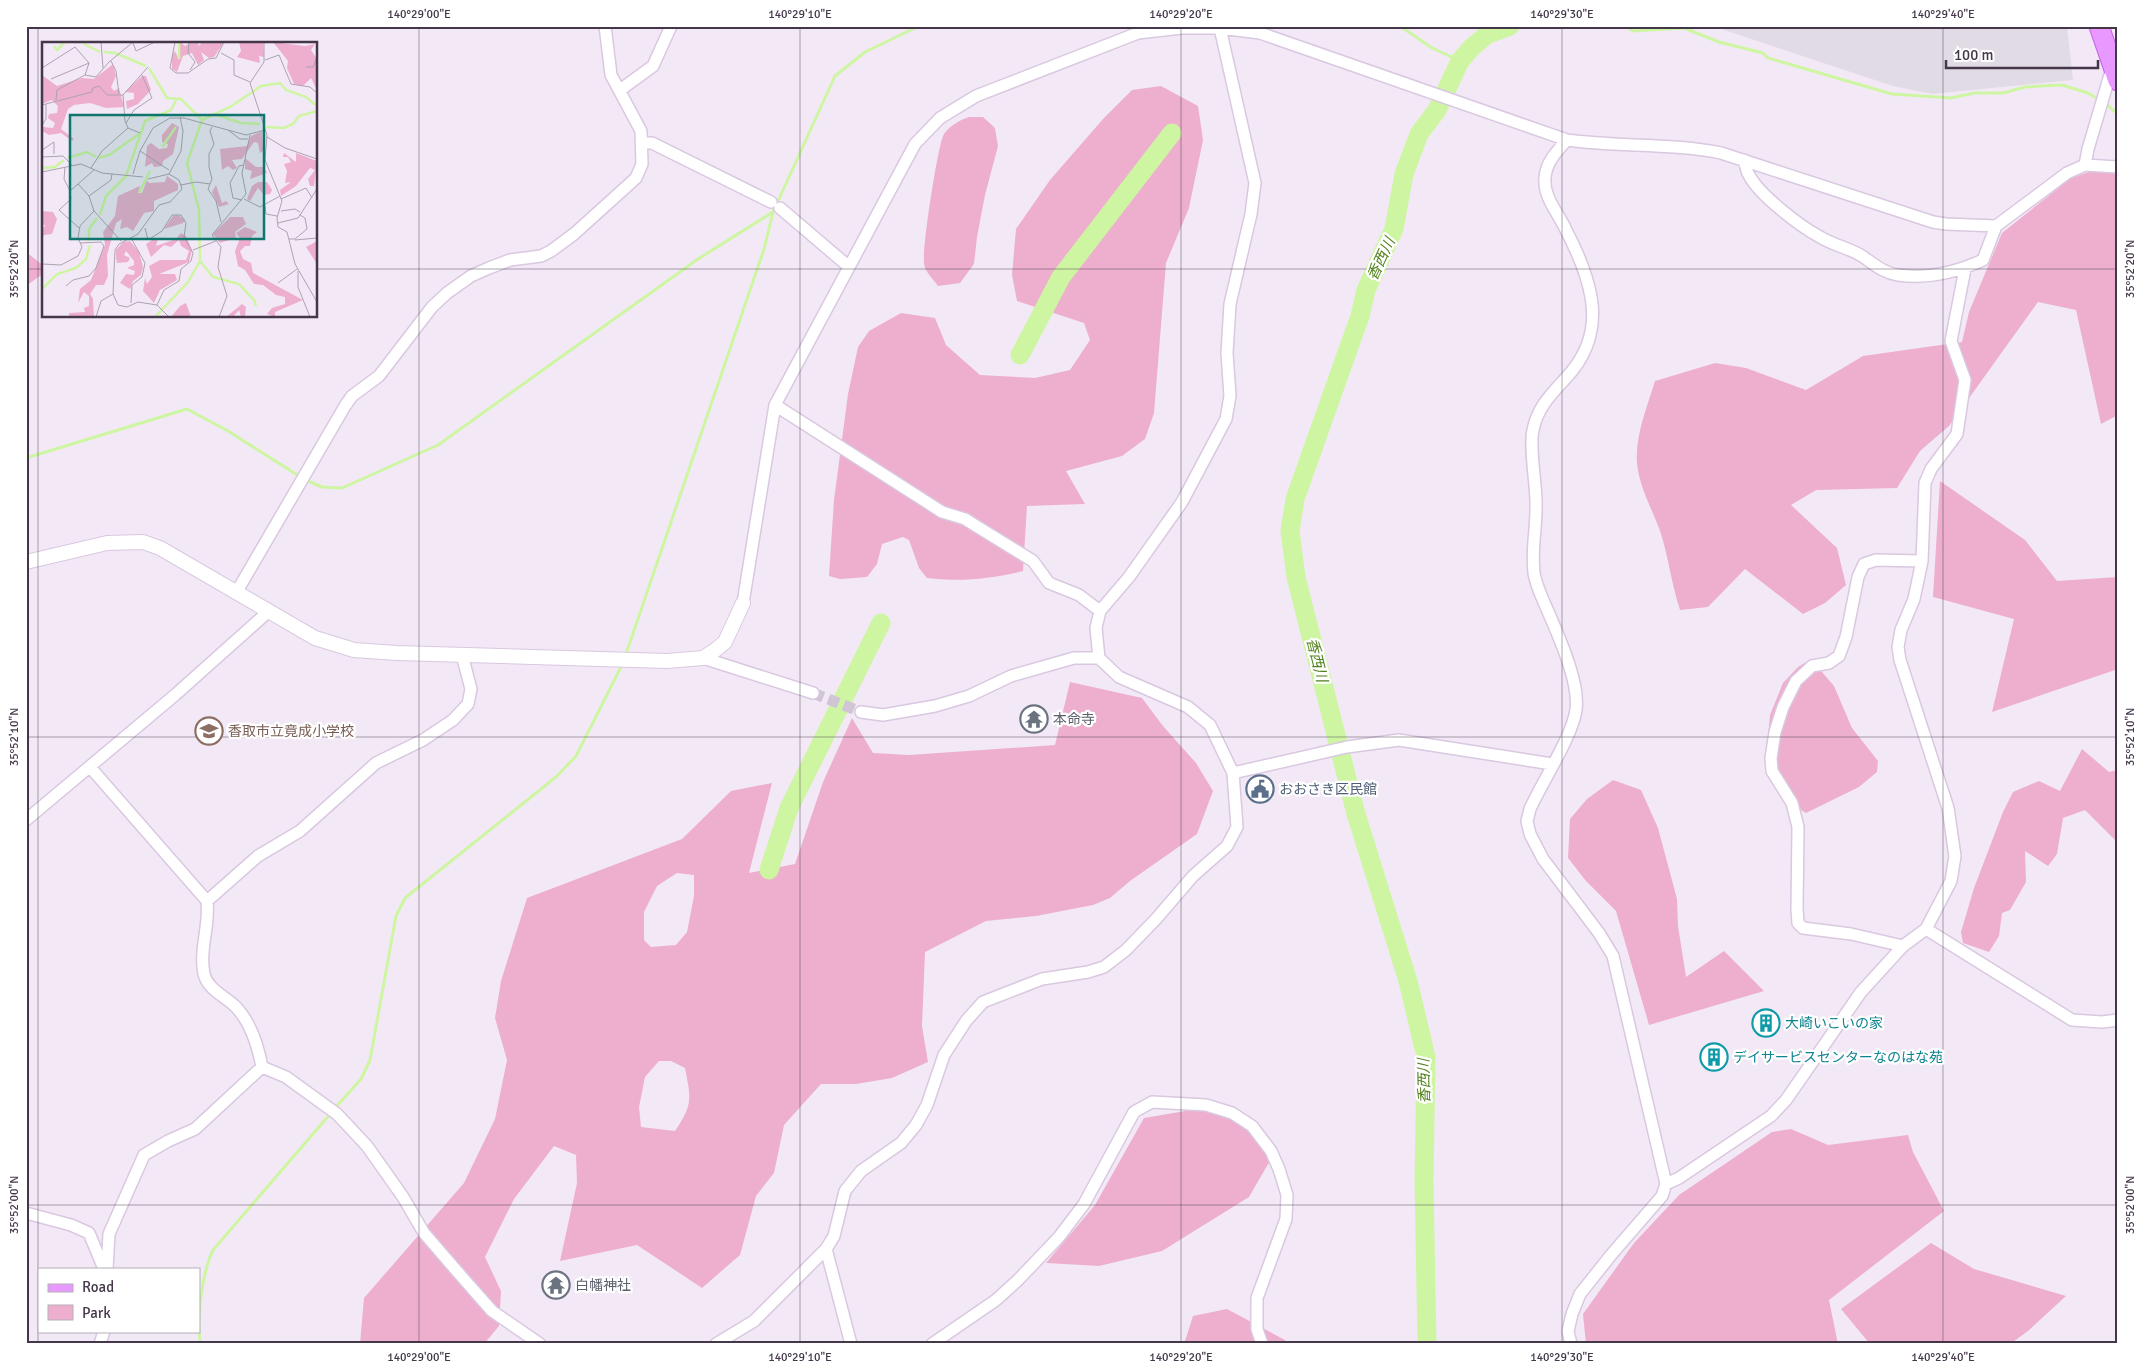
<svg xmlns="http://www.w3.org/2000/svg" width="2144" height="1370" font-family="Signika,'Noto Sans JP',sans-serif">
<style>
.industrial{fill:#e1dbe5}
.green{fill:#edafcd;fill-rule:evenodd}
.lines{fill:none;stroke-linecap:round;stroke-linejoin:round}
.stream{stroke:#cef6a2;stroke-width:3}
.river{stroke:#cef6a2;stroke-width:19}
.minor-tunnel{stroke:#d0c5d4;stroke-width:11;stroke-dasharray:11 5.5;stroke-linecap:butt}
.minor-casing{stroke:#d9c8e0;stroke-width:14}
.tertiary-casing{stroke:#d9c8e0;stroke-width:16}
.primary-casing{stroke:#cb60ed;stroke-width:21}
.minor{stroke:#fff;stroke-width:11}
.tertiary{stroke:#fff;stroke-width:14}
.primary{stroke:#e899ff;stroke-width:19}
.ticks{fill:none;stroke:#44374a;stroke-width:1;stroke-opacity:0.45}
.labels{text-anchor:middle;stroke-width:4.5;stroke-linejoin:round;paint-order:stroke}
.worship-label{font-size:14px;fill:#5b616d;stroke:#fff;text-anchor:start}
.education-label{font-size:14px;fill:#785e54;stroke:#fff;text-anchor:start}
.service-label{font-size:14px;fill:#4e5e75;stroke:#fff;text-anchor:start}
.culture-label{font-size:14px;fill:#0d838f;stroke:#fff;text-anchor:start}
.water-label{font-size:15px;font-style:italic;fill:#52831f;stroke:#fff}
.inset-river{fill:none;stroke:#cef6a2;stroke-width:2.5}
.inset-road{fill:none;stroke:#ada2b1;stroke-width:1}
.view{fill:#0f766e;fill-opacity:0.15;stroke:#0f766e;stroke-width:2.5}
.inset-edge{fill:none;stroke:#44374a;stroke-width:2.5}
.neatline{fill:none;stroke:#44374a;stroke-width:2}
.ticks-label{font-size:12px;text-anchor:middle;fill:#44374a}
</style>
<rect width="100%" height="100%" fill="#f3e9f6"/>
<path class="industrial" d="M1712,26h355l6,54 -141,14 -39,-8z"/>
<path class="green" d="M1161,86l37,20 5,34 -14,68 -23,55 -12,150 -9,26 -23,17 -56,15 19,33 -58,2 -4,65c-32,8 -63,11 -96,7l-8,-10 -10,-28 -6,-3 -21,7 -5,20 -10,13 -27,2 -11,-3 5,-76 14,-106 10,-47 11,-16 32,-18 34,5 11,27 34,30 55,3 35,-8 20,-30 -6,-17 -67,-22 -5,-26 4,-46 34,-49 53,-61 29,-29z
M969,117h14l12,11 3,18 -13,49 -8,42 -3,27 -14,19 -22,3c-4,-6 -14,-15 -14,-23 -2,-14 14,-120 20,-129 7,-9 14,-13 25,-17z
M2092,171l26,3v241l-17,9 -25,-114 -38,-8 -89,124 -29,25 -23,37 -81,2 -25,15 46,43 9,37 -21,18 -22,11 -58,-45 -37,38 -28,3c-9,-27 -12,-57 -21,-82 -8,-21 -20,-42 -22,-65 -2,-27 10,-56 18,-82l60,-18 31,5 60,22 57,-34 99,-14 7,-30 33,-79 69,-55z
M26,252l18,14v7l-18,13z
M1940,481l85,59 32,41 61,-4v92l-126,43 22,-93 -81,-22z
M1811,659l23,27 18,42 26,33 -1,11 -18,15 -53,26 -20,-12 -20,-42 4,-44 13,-32 15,-16z
M1070,682l72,16 21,28 33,37 17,28 -16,43 -67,47 -20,17 -17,7 -57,11 -50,5 -61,31 -3,74 6,36 -36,16 -36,6h-35l-37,41 -10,48 -18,23 -16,59 -38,33 -65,-43 -77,16 17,-78 -1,-28 -22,-9 -40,53 -29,58 16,34 -2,35 -15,18h-124l4,-46 100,-115 31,-64 12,-59 -12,-42 6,-37 26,-83 155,-59 49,-48 41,-8 -23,90 46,-9 28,-82 29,-64 21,35 36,2 146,-10zM677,873l17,2v21l-7,36 -11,13 -25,2 -7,-7v-28l13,-26zM659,1061h12l14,7c6,31 8,36 -10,63l-34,-4 -2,-20 6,-30z
M2082,749l27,23 9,-2v73l-33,-33 -22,8 -6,36 -9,12 -23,-15 1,31 -16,28 -8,3 -3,23 -10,16 -26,-9 -2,-11 13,-44 29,-76 10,-20 26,-11 21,10z
M1613,780l28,10 17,38 19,71 1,27 8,51 38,-26 40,40 -115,34 -33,-114 -30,-30 -18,-23 2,-39 17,-20z
M1197,1109l52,16 22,34 -22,38 -87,54 -63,15 -53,-3 49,-58 49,-87z
M1791,1129l37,16 80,-10 5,17 31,59 -115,89 9,44h-252l-3,-30 51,-71 45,-48 93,-63z
M1931,1243l43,26 92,27 -38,35 -18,13h-140l-29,-35z
M1227,1309l58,31 2,4h-103l9,-28z"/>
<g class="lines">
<path class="stream" d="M1400,26l32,22 28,13
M1626,26l7,5 51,-3 35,14 44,11 5,5 124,36 59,4 23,-5h29l22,-6 37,-2 26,8 10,6
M2107,105l11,9
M26,458l161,-49 41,22 71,45
M308,481l14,6 20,1 96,-43 260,-186 75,-47
M625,657l139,-408 9,-37 62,-136 30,-24 54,-26
M335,1108l26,-29 9,-19 26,-144 9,-18 151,-121 20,-21 47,-93
M201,1344c-6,-22 2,-74 12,-94l118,-137"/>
<path class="river" d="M1020,355l41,-78 111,-144
M769,870l20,-62 92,-185
M1427,1344l-3,-163 2,-124 -18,-76 -52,-167 -60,-237 -6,-46 5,-32 65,-183 6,-26 28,-61 10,-55 15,-40 18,-24 23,-49 12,-14 16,-13 22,-8"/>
<path class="minor-tunnel" d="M813,693l48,19"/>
<g class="minor-casing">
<path id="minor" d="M620,90l33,-24 18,-40
M1567,140c-10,11 -21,22 -22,38 -2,19 14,36 21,52 11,21 21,44 25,67 5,27 -2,53 -19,74 -16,19 -34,33 -39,59 -4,16 3,53 3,72 1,23 -5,48 -2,71 2,12 8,25 13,36 11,26 33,73 29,101 -4,27 -34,72 -46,99l-3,12 3,13 13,25 56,74 14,23 53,228 -4,12 -51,59 -31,39 -8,20 -4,17 3,13
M642,143h10l119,59
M1744,160c2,5 2,11 5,15 10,20 51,51 71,62 13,8 29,11 42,19 12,8 21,17 36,19 29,4 59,-3 85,-15l13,-34
M2085,165l3,-16 24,-81
M780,208l68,58
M775,405l167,107 23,7 16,10 52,32 16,22 30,12 21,16
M236,593l109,-187 7,-10 27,-20 53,-69 15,-14 24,-17 18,-8 21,-8 31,-4 10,-5 23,-17 62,-56 6,-14 -1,-33 -30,-56 -6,-49
M743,603l32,-198 140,-261 25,-26 36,-22 162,-63 44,-5h38l40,5 307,107c51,7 103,3 154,13l212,69 13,2 50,2 71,-53 18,-8 33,2
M703,658l110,35
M861,712l22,3 52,-9 34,-10 42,-20 63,-18h25
M90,767l117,134c3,24 -8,48 -3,73 4,16 21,22 32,33 15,16 22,39 26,60
M1233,773l114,-26 52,-7 153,24
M26,820l149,-125 93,-83
M207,901l51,-45 42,-25 76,-68 47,-23 30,-20 15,-16 3,-15 -9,-34
M1926,929l146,91 30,2 16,-2
M1903,946l-52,-12 -48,-6 -5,-5 -1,-14 1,-82 -6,-24 -20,-32 -1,-13 4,-26 8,-25 13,-26 16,-15 17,-3 10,-7 7,-19 12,-60 6,-13 12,-4 46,1
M262,1067l24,10 51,37 30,32 36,51 21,36 38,44 30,34 48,33
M1666,1184l13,-6 92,-62 15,-16 75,-108 42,-46 23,-17 25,-48 4,-25 -7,-48 -48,-148 -2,-13 3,-17 13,-31 8,-38 3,-78 6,-14 26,-35 8,-54 -14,-39 14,-72
M26,1213l45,12 18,8 15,36
M826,1249l25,95
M107,1269l2,-35 35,-79 24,-14 27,-12 67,-62
M100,1344l4,-13
M716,1344l38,-23 72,-72 8,-13 11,-45 16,-20 40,-28 15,-18 11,-20 17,-50 22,-34 17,-19 59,-23 46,-7 16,-5 22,-17 30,-31 37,-43 34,-30 10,-19 -4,-54 -23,-48 -22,-18 -69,-30 -20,-19 -3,-30 4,-17 29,-34 53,-75 44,-83 4,-23 -3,-43 3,-49 21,-90 4,-31 -35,-155
M932,1344l64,-44 22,-20 41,-43 25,-33 50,-92 18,-10 54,3 26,8 20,13 19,25 8,18 8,26 -1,24 -29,79v31l5,15"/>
</g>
<g class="tertiary-casing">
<path id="tertiary" d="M26,562l81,-19 36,-1 17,6 155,90 39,12 43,3 270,8 36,-3 11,-7 11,-9 18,-39"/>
</g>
<g class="primary-casing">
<path id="primary" d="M2099,26l19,55"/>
</g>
<use href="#minor" class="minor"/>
<use href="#tertiary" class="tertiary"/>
<use href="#primary" class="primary"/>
</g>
<path class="ticks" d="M38,26v1318M419,26v1318M800,26v1318M1181,26v1318M1562,26v1318M1943,26v1318M26,269h18M316,269h1802M26,737h2092M26,1205h2092"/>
<defs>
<g id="temple-ring" transform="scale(1.4375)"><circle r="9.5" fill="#fff" stroke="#6b7280" stroke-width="1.5"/><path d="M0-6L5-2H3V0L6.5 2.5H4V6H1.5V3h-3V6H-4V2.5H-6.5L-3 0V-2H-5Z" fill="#6b7280"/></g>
<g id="school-ring" transform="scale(1.4375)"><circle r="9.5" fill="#fff" stroke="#8d6e63" stroke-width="1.5"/><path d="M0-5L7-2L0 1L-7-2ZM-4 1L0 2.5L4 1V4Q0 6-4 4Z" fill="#8d6e63"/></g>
<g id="civic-ring" transform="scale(1.4375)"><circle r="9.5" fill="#fff" stroke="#5c6f8a" stroke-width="1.5"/><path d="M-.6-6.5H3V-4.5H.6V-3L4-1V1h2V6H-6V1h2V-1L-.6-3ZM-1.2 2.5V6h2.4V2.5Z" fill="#5c6f8a"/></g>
<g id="building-ring" transform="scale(1.4375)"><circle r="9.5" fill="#fff" stroke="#0f9aa8" stroke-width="1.5"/><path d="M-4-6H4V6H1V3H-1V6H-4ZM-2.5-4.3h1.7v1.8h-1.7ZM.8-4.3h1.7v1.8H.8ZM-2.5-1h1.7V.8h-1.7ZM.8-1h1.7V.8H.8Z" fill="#0f9aa8"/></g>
</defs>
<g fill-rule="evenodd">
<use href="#temple-ring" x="1034" y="719"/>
<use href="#school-ring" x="209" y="731"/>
<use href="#civic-ring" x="1260" y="789"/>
<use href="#building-ring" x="1766" y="1023"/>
<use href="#building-ring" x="1714" y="1057"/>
<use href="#temple-ring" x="556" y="1285"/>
</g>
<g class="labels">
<g class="worship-label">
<text x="1053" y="724">本命寺</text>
<text x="575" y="1290">白幡神社</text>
</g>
<g class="education-label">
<text x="228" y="736">香取市立竟成小学校</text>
</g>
<g class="service-label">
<text x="1279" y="794">おおさき区民館</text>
</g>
<g class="culture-label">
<text x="1785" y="1028">大崎いこいの家</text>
<text x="1733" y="1062">デイサービスセンターなのはな苑</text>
</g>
<g class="water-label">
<text transform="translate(1381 259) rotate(-65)" y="5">香西川</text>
<text transform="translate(1317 660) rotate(76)" y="5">香西川</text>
<text transform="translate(1424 1081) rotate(-91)" y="5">香西川</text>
</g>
</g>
<g transform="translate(42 42)">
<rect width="275" height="275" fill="#f3e9f6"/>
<path d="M138,0l5,4 7,-4h6l1,4 3,-4h22l-10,15 -5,1 -8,-6 3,8 -6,5 -6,-12 -9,3 -6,16 -5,-3v-14l3,-4 4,9zM197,0h24l1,15 -5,-1 1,7 -23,-6 4,-6zM231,0l32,4 10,-2 -4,6 6,9v31l-6,-12 -8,8 -9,-2 -7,-16 1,-7zM71,22l3,12 -5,11 3,4 5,-3 5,19 -18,1 -16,-5 -16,2 -6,4 -7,20 13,10 -2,2 -11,-8 -12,2 -7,-4 1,-4 10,1 2,-5 -7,-5 1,-4 8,-1 1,-7 -6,-6 -10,4v-29l15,11 25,-8 12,1zM100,34h4l5,14 -13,14 -11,5 -1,-8 8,-2v-6l-9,-1zM130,81l7,4 -6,27 -10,7 -1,5 -8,1 -2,-4 -7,4 2,-21 4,-3 8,6 8,-1 1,-4 -6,-2v-7zM220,89l1,20 -3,2 -2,-10 -4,-1 -12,17 -10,1 5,8 -4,2 -5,-4 -6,4 -2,-21 27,-3 4,-10zM242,111l12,9v-9l21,8 -3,25h-4l-2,-7 7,-9 -5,-2 -14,18 -15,10 -1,-6 11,-8 -6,1 2,-12 -3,-7 7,-2 -3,-5h-5zM203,116l11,9h8l3,6 -17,6 2,-8 -7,-2zM125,134l11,8v6l-24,11v10l-10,2 -11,18 -6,-4 -7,2 2,-10 -6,4 -9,32 1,21 -4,9h-8l-6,9 3,5 1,18h-25v-4l16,-1 -1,-4 5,-2v-10l-5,-4 -6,11 2,-14 11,-9 14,-35 -2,-13 12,-16 3,-20 22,-10 -2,7h4l5,-13 2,3 16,-1zM216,140h9l5,8 -2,4 -6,1 -6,-7 -8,13 -3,-2 5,-13zM174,143l6,18 4,-2 3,3 -10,3 -7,-15zM0,169l11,1 4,7 -5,15 -8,1 -2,5v-13l4,-1 -4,-2zM136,173l7,5 -2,3 -19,6 9,-13zM188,175h13l3,7 -11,8 1,6 -16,5 -7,-9zM203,185l12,5 -5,4 -2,10h-5l-5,5 3,8 8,4 2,10 50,27 -28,12v5l-8,-3 5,-6 13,-4v-7l-9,-2 -13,-10 -9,-1 -9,-14 -7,-4 -3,-15 5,-13 -4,-5zM139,191l5,3 6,14 -3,12 -30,12h16l2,6 -17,10 -6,13 -11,-12 2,-13 2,6 5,-7 -3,-11 11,-6h26l3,-9 -8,-5 -2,-6 -8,7 -7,-2 -13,12 -5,-13 9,-6 3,1 -2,7 20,-7zM88,199l9,11 4,15 -2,8 -8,6 -3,8 -10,-6 6,-9 8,1 1,-4 -8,-3 7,-3v-4l-8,-10 -2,4 6,3 -2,4 -11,1 -1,-5v-8l7,-8zM275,199v23l-11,-17zM144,261l5,14h-20l9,-11zM200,262l4,3 -1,10h-4l-2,-7 -6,7h-7z" fill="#edafcd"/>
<path class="inset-river" d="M42,2l16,8M12,4l3,4 8,-8M62,10l11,1 31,13M137,17v-17M107,26l18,30 14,1 21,21M172,72l27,9 19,1M224,85l18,1 9,-4 6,-8 18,-5M120,105l14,-20M25,116l20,-6 9,5M56,116l11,-3 30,-21M0,126l13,-1 9,-7M97,151l11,-22M58,173l6,-19 20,-20 19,-55 26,-11 5,-10M47,199v-12l8,-11M158,219l13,16 26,7 15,16 2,6M0,247l15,-15 19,-6 10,-9 4,-14M113,275l33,-35 12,-21 -1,-51 -12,-47 15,-43 28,-13 31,-21 19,-3 6,7 20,7 11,9"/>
<path class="inset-road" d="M59,0l2,26M133,0l-5,26 6,5h12l20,-14 8,-1 8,-16M147,0l-1,11 7,9 -5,8M222,0v20l-14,21 17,52 -2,25 17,41 -5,17 1,9 9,5 8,32 22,38M91,1l3,8 19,-9M179,11l13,7v15l16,7M223,18l14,-5 12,29 19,3 7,6M69,19l5,10 3,23M264,25h7l4,-9M0,26l33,-21 14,16M43,33l11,2 13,-15 24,-20M9,37l38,-16M14,58l1,-10 28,-15 4,-12M0,63l50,-13 1,-4 6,-2 8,9h16M84,81l8,-13 18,-12 -10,-23M0,83l4,-6v-15M170,85l-2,4 4,13 -5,10v13l3,12 -4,10 8,12 5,21M186,88l12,9h8M98,91l-12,-5 -3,-7 -2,-26 25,-28M225,95l18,11 32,11M0,108l12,-8v12M98,109l29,19M0,115l21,-1 9,9M23,125l-1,12 6,12M49,126l11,-17 26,-23M0,130l39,-8 21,9 41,4M91,132l7,-23 13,-23 17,-10h14l62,17 19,-5M127,132l12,-23 2,-20 -3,-14M106,137l21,-5 10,6 3,9 -12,13 -11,3 -21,29 -19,10 -4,6 -2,44 5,11 9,2 11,-5 19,3 12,12M36,142l11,12 5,15 27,30M139,143l15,-3 14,2M47,154l22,-16 1,-6M202,157l16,8 20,-11M239,157l25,-11 6,10M200,158l-9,-2 -3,-15 9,-17 5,-1M223,164l1,8 11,2M239,169l14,-2 5,3M236,181l20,-5 19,-29M37,186l-20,-18 12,-11 -1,-8 24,-21M103,186l3,12 14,-9 10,-16h9l5,8 -2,14 9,16 -2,8 -10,8 -2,12 -15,9 -7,15M247,197h6l12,-10 -2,-11 -5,-3M253,198l22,-2M151,208l23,-9M0,222l19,1 17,-9 4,-9 -4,-9 2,-12 14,-15M256,229v16l12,30M236,241l19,-14M24,244l7,-6 16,-4 7,-8 8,-22 -3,-4 -21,1M89,261l1,-18 10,-8 3,-14 -14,-25M54,275l5,-16 12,-7M177,275l8,-21 -9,-29 3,-20 -9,-12 34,-41 -4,-21 8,-38"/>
<path class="view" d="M28,73h194v124h-194z"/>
<rect width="275" height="275" class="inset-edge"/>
</g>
<rect width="2144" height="1370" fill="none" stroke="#ffffff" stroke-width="55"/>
<rect x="38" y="1268" width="162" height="65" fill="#ffffff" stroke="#b4afb7"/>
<rect x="48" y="1284" width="25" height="8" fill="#e899ff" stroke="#b4afb7"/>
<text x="82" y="1292" font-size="15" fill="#44374a">Road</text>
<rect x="48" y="1305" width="25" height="15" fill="#edafcd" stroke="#b4afb7"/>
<text x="82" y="1318" font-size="15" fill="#44374a">Park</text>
<path d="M1946 60v8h152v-8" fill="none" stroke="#44374a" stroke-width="2.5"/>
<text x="1954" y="60" font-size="15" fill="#44374a" stroke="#ffffff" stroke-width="4" paint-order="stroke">100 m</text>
<rect x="28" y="28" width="2088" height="1314" class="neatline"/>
<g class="ticks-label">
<text x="419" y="18">140°29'00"E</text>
<text x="800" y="18">140°29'10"E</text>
<text x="1181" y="18">140°29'20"E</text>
<text x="1562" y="18">140°29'30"E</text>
<text x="1943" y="18">140°29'40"E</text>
<text transform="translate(14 269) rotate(-90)" y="4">35°52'20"N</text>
<text transform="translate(2130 269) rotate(-90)" y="4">35°52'20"N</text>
<text transform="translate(14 737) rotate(-90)" y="4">35°52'10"N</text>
<text transform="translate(2130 737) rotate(-90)" y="4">35°52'10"N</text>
<text transform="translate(14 1205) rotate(-90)" y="4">35°52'00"N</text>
<text transform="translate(2130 1205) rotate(-90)" y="4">35°52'00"N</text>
<text x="419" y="1361">140°29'00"E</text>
<text x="800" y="1361">140°29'10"E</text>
<text x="1181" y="1361">140°29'20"E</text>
<text x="1562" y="1361">140°29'30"E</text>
<text x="1943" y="1361">140°29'40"E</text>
</g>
</svg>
